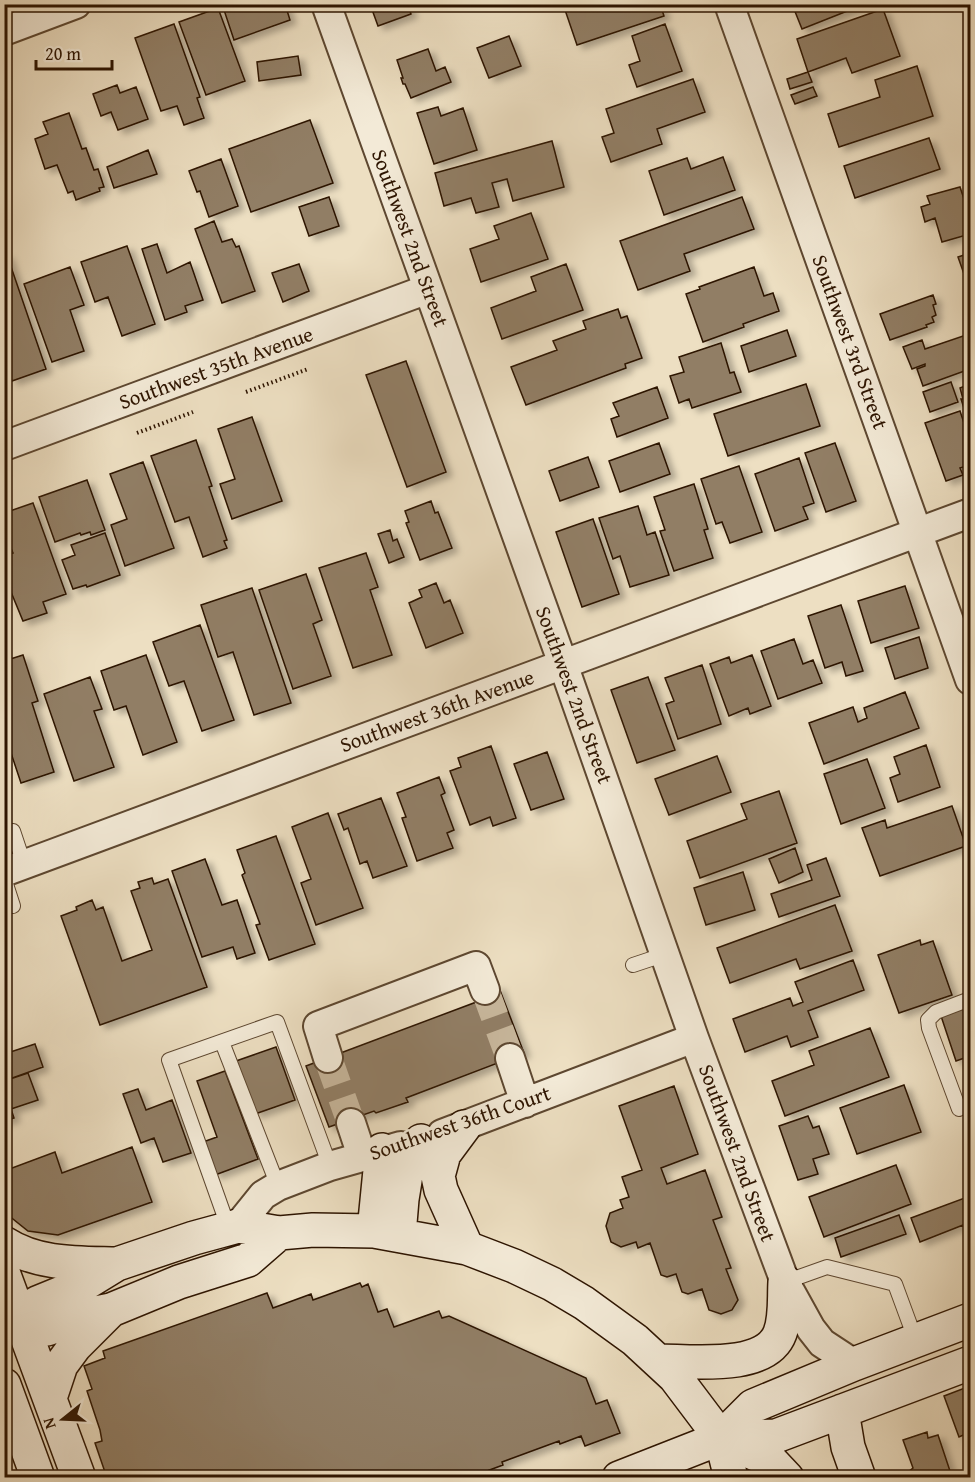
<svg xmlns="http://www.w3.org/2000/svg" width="975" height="1482" font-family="'Gentium Book Plus',serif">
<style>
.building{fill:#917e65;stroke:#2d1400;stroke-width:1.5;filter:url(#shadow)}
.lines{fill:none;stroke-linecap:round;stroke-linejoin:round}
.street-tunnel{stroke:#c7b69b;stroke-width:28;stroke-dasharray:28 14;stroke-linecap:butt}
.lane-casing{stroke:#5d4730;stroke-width:16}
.street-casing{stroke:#5d4730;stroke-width:32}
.secondary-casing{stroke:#2d1400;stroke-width:36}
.path{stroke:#2d1400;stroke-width:4;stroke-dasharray:1.5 3;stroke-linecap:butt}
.lane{stroke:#f3ead7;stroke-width:14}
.street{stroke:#f3ead7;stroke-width:28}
.secondary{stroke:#f3ead7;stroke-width:33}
.labels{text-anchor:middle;stroke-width:4.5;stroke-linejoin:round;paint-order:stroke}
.street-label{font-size:21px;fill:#2d1400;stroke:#f3ead7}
</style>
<defs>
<filter id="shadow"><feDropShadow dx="6" dy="4" stdDeviation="3" flood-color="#0004"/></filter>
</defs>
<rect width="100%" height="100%" fill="#eddfc2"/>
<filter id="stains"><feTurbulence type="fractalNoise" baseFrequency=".00333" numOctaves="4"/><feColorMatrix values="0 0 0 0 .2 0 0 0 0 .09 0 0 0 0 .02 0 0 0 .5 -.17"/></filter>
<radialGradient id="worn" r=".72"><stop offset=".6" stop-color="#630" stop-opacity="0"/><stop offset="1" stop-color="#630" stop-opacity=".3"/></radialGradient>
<path class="building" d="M230,4h55l5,16 -56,20 -11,-33z
M370,4h38l3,10 -33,12z
M563,4h97l4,12 -87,29z
M792,4h73l-63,25z
M218,8l27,73 -39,14 -27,-73z
M883,9l17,47 -48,17 -6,-15 -38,14 -11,-33z
M174,24l26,73 -3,1 7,20 -20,7 -7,-19 -16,5 -26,-73z
M665,24l17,47 -45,16 -8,-22 11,-4 -8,-25z
M509,36l12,30 -32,12 -12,-30z
M428,49l8,22 9,-4 6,15 -40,16 -6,-14h-2l-2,-6h2l-6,-18z
M298,56l3,19 -42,6 -2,-19z
M917,66l16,50 -94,31 -11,-33 52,-17 -5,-17z
M808,72l4,10 -22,7 -3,-10z
M693,79l12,33 -48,17 5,15 -51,18 -9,-25 12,-4 -8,-24z
M117,85l3,8 16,-6 12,32 -30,11 -7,-18 -10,4 -8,-22z
M813,87l4,9 -22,8 -4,-9z
M438,107l3,9 22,-8 14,42 -43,14 -17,-51z
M69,113l13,36 4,-1 8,22 4,-1 6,18 -5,1 1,3 -24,9 -3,-9 -5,2 -11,-28 -12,4 -10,-30 13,-5 -5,-12z
M310,120l23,63 -82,29 -22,-63z
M929,138l11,31 -85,29 -11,-32z
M552,141l12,46 -51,14 -6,-22 -15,4 7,24 -23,6 -5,-15 -27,8 -9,-33z
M148,150l9,24 -43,14 -7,-21z
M723,157l12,33 -71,25 -15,-44 38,-13 4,11z
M221,159l17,47 -29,11 -9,-26 -3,1 -8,-21z
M960,187l4,12 6,-2v37l-28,8 -7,-24 -10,4 -4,-15 9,-3 -3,-8z
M329,197l10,29 -30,10 -10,-29z
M742,197l12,32 -70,25 6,17 -52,19 -18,-49z
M531,213l17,46 -67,23 -11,-33 29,-10 -5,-13z
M214,221l8,21 10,-3 4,8 3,-1 16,45 -33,12 -27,-74z
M157,244l10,29 23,-11 13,38 -18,6 2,6 -22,8 -23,-71z
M127,246l28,78 -33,12 -14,-39 -13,5 -14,-40z
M970,253v38l-12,-34z
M4,255h3l39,114 -34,12 -8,-21z
M299,264l10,27 -26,11 -11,-29z
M566,264l17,46 -81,29 -11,-31 45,-17 -5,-14z
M70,267l14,38 -14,5 14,41 -32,11 -28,-78z
M754,267l10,29 9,-3 6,18 -36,13 1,3 -41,15 -17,-48 14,-5 -1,-2z
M933,295l3,9 -3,1 3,10 -4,2 2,5 -8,3 1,2 -37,13 -10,-26z
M618,309l3,9 6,-2 15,42 -17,6 1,4 -100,37 -15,-38 46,-17 -4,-9 33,-12 -3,-8z
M787,330l9,26 -47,16 -8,-26z
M969,334l1,35 -47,17 -6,-17 8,-3v-2l-13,5 -9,-22 19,-7 3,9z
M721,343l9,30 4,-1 7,20 -49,16 -3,-9 -10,4 -9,-27 14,-4 -5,-15z
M406,361l40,111 -39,15 -41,-112z
M951,382l7,20 -28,10 -7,-20z
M806,384l14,42 -92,30 -14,-42z
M970,384v43l-9,-28h2l-3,-11z
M657,387l11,31 -51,19 -6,-18 8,-3 -6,-13z
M960,411l6,18 -2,1 6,20v15l-10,3 3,7 -17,6 -21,-58z
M252,417l30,84 -50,18 -12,-35 15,-5 -17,-50z
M196,440l16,46 -3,1 18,53 -3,1 3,7 -24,9 -14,-40 -14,5 -24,-66z
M659,443l11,31 -50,18 -11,-31z
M835,443l21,58 -30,11 -21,-59z
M588,457l11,30 -39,14 -11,-30z
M799,458l15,45 -11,4 5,12 -33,12 -20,-57z
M143,462l31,86 -49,18 -14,-41 16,-6 -17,-45z
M739,466l23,66 -32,11 -8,-21 -6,2 -15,-45z
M87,480l18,50 -14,5 -1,-3 -9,3 -1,-2 -25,9 -16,-45z
M694,484l14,45 -4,1 9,28 -39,13 -14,-40 5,-1 -11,-33z
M431,501l4,12 3,-1 14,36 -32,12 -14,-37 3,-1 -4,-11z
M33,503l33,91 -23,8 4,11 -24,8 -19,-46v-19l9,-3 -9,-22v-18z
M638,506l9,29 8,-3 14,43 -39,12 -10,-31 -7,3 -14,-41z
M593,519l26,75 -37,13 -26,-75z
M390,530l3,11 4,-2 7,18 -15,6 -11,-29z
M105,533l15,42 -33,12 -1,-2 -13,4 -11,-29 13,-5 -4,-10z
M366,553l12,34 -8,3 22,65 -39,13 -34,-100z
M306,574l16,46 -9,4 18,52 -38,13 -34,-99z
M436,583l8,20 6,-3 13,33 -37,15 -17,-45 13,-6 -3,-7z
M905,586l14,42 -48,15 -13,-42z
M252,588l39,115 -37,12 -21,-63 -15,5 -17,-52z
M841,605l22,66 -17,5 -4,-14 -17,6 -17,-52z
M200,625l34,95 -32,11 -18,-50 -15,5 -16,-44z
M919,637l9,31 -33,11 -10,-31z
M794,639l9,25 10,-4 9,23 -44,16 -17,-48z
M23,655l15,46 -6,2 22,69 -33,11 -17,-51v-71z
M146,655l31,87 -34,13 -17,-49 -12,4 -13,-39z
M752,655l19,51 -21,8 -2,-6 -19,8 -19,-52 19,-7 2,6z
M702,665l19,59 -43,15 -12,-35 8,-3 -9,-23z
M90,677l12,32 -8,2 20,56 -40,14 -30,-87z
M648,677l27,73 -38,13 -26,-73z
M905,692l14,36 -95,36 -15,-41 44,-16 5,15 9,-4 -3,-10z
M926,745l14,42 -42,15 -8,-24 10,-4 -6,-17z
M491,746l25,72 -23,8 -3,-9 -20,8 -20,-54 11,-4 -3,-9z
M547,752l17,47 -33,11 -17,-46z
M717,756l14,36 -62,23 -14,-36z
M867,759l18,49 -44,16 -17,-50z
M439,777l6,16 -4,2 13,35 -7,3 6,15 -36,13 -15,-43 4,-1 -9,-24z
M779,791l18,52 -97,35 -13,-37 60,-22 -6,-15z
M381,798l26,68 -34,12 -6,-17 -7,3 -12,-36 -4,2 -6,-16z
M952,806l14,40 -86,30 -18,-48 23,-8 2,8z
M328,813l35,95 -47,17 -15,-42 10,-4 -19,-52z
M276,836l39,108 -46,16 -13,-35 4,-1 -18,-49 3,-2 -8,-23z
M795,848l8,24 -24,11 -10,-24z
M826,858l14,38 -61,21 -8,-23 41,-14 -5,-15z
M205,859l17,46 15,-5 18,53 -18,6 -4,-12 -31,10 -30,-86z
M743,872l12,38 -49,15 -12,-37z
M152,878l2,6 14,-5 39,108 -107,38 -39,-109 16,-6 -1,-3 16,-7 4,10 7,-3 19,54 30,-11 -21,-59 9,-3 -2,-6z
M835,905l17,46 -52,18 -4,-10 -66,24 -13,-35z
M920,940l1,5 12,-4 19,54 -53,18 -21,-58z
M853,960l11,30 -56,21 10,26 -27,10 -4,-11 -42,16 -12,-33 57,-21 3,8 10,-4 -8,-20z
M498,985l26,68 -118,45 2,4 -32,11 -2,-2 -45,16 -23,-61 173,-65z
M970,1006v50l-14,5 -15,-45z
M870,1028l19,49 -104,39 -13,-35 42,-16 -5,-14z
M35,1044l8,23 -39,14v-27z
M276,1047l19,53 -40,14 -19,-53z
M225,1071l33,88 -43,16 -12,-33 14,-5 -20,-56z
M28,1073l10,27 -27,9 3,9 -10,3v-40z
M904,1085l17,47 -64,22 -17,-46z
M674,1086l24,68 -37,14 6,16 38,-14 17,47 -9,3 18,48 -5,1 12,31 -6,10 -11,4 -12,-4 -7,-21 -14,5 -6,-2 -6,-18 -9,3 -6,-2 -11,-32 -12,5 -2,-6 -15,5 -10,-5 -5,-16 4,-13 13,-5 -3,-8 9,-3 -7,-20 20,-7 -23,-64z
M138,1089l8,21 26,-10 19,53 -28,9 -9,-24 -13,5 -18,-49z
M808,1116l5,12 6,-2 10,28 -16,5 5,15 -20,6 -19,-54z
M132,1147l20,55 -94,33 -30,-4 -20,-16 -4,-5v-39l51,-19 7,21z
M896,1165l15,39 -87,33 -15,-40z
M970,1196v32l-5,2 -2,-5 -43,17 -9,-24z
M899,1215l7,19 -65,23 -6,-19z
M360,1283l2,4 6,-3 10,28 9,-3 7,18 45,-16 3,7 7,-2 137,62 10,26 11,-4 13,33 -35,13 -4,-10 -21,8 -1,-3 -57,21 1,3 -35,13h-361l-12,-35 7,-2 -2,-11 -13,-39 5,-2 -8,-23 21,-8 -2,-7 164,-58 6,15 38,-14 2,6z
M970,1386v46l-11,5 -15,-41z
M927,1432l1,6 10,-3 13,39 -10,4h-31l-2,-6 5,-4 -10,-28z"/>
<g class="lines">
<path class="street-tunnel" d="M485,990l25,68
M328,1058l23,65"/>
<g class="lane-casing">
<path id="lane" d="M13,831l11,33
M4,878l9,28
M633,965l33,-11
M222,1042l56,144
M959,1109l-30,-81 -1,-8 8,-8 34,-13
M229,1229l-60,-169 108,-38 53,144
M785,1282l42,-15 68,17 21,57"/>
</g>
<g class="street-casing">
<path id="street" d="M326,4l237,660 131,374 91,244 26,47 11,14 32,21
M729,4l241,676
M4,31l72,-27
M4,446l424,-157
M4,872l966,-359
M328,1058l-10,-32 158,-60 9,24
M510,1058l15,45
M351,1123l11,33
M442,1134l252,-96
M238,1226l25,-31 15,-9 52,-20 71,-20"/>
</g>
<g class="secondary-casing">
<path id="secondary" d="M464,1127l-20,27 -6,22 3,14 26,58
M374,1231l8,-81
M399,1235l3,-36 6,-37 13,-21
M4,1243c34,22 74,20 113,21
M4,1275l75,203
M22,1323l15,-20 49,-20 31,-19 77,-26 44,-12 41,7 34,-3 61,1 93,17 47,18 38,18 32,19 51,37 40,37 46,61 10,40
M22,1323l25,6 35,-13 29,-6 68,-28 69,-22 31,-27
M659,1361c32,0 107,10 121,-28 6,-16 4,-34 5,-51
M4,1385l34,93
M50,1398l11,-33 14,-19 35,-35
M842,1411l6,36 11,31
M721,1438l32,-32 101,-42 116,-44
M725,1440l46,21 16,17
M619,1478l102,-40 55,-2 194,-73"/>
</g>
<path class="path" d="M246,392l62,-23
M137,433l56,-21"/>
<use href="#lane" class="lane"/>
<use href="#street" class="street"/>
<use href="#secondary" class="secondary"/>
</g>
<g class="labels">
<g class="street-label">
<text transform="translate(410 238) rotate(70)" y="7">Southwest 2nd Street</text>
<text transform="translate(850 342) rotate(70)" y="7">Southwest 3rd Street</text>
<text transform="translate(216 368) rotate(-20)" y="7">Southwest 35th Avenue</text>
<text transform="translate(574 695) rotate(70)" y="7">Southwest 2nd Street</text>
<text transform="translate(437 711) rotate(-20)" y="7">Southwest 36th Avenue</text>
<text transform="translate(460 1123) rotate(-19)" y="7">Southwest 36th Court</text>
<text transform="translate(737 1153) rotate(70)" y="7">Southwest 2nd Street</text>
</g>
</g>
<rect width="975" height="1482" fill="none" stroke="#eddfc2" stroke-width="24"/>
<rect x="6" y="6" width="963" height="1470" fill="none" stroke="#2d1400" stroke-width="3"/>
<rect x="12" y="12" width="951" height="1458" fill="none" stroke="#2d1400" stroke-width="1.5"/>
<g transform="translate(63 1419) rotate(252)" stroke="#f3ead7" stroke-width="4.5" paint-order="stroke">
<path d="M0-4.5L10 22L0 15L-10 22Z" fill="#2d1400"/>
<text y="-9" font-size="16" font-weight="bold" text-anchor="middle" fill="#2d1400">N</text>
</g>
<path d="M36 60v9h76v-9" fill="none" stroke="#2d1400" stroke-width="3"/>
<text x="45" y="60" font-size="18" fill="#2d1400" stroke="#f3ead7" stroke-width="4.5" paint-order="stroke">20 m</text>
<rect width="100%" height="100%" filter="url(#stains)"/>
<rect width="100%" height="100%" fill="url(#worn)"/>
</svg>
